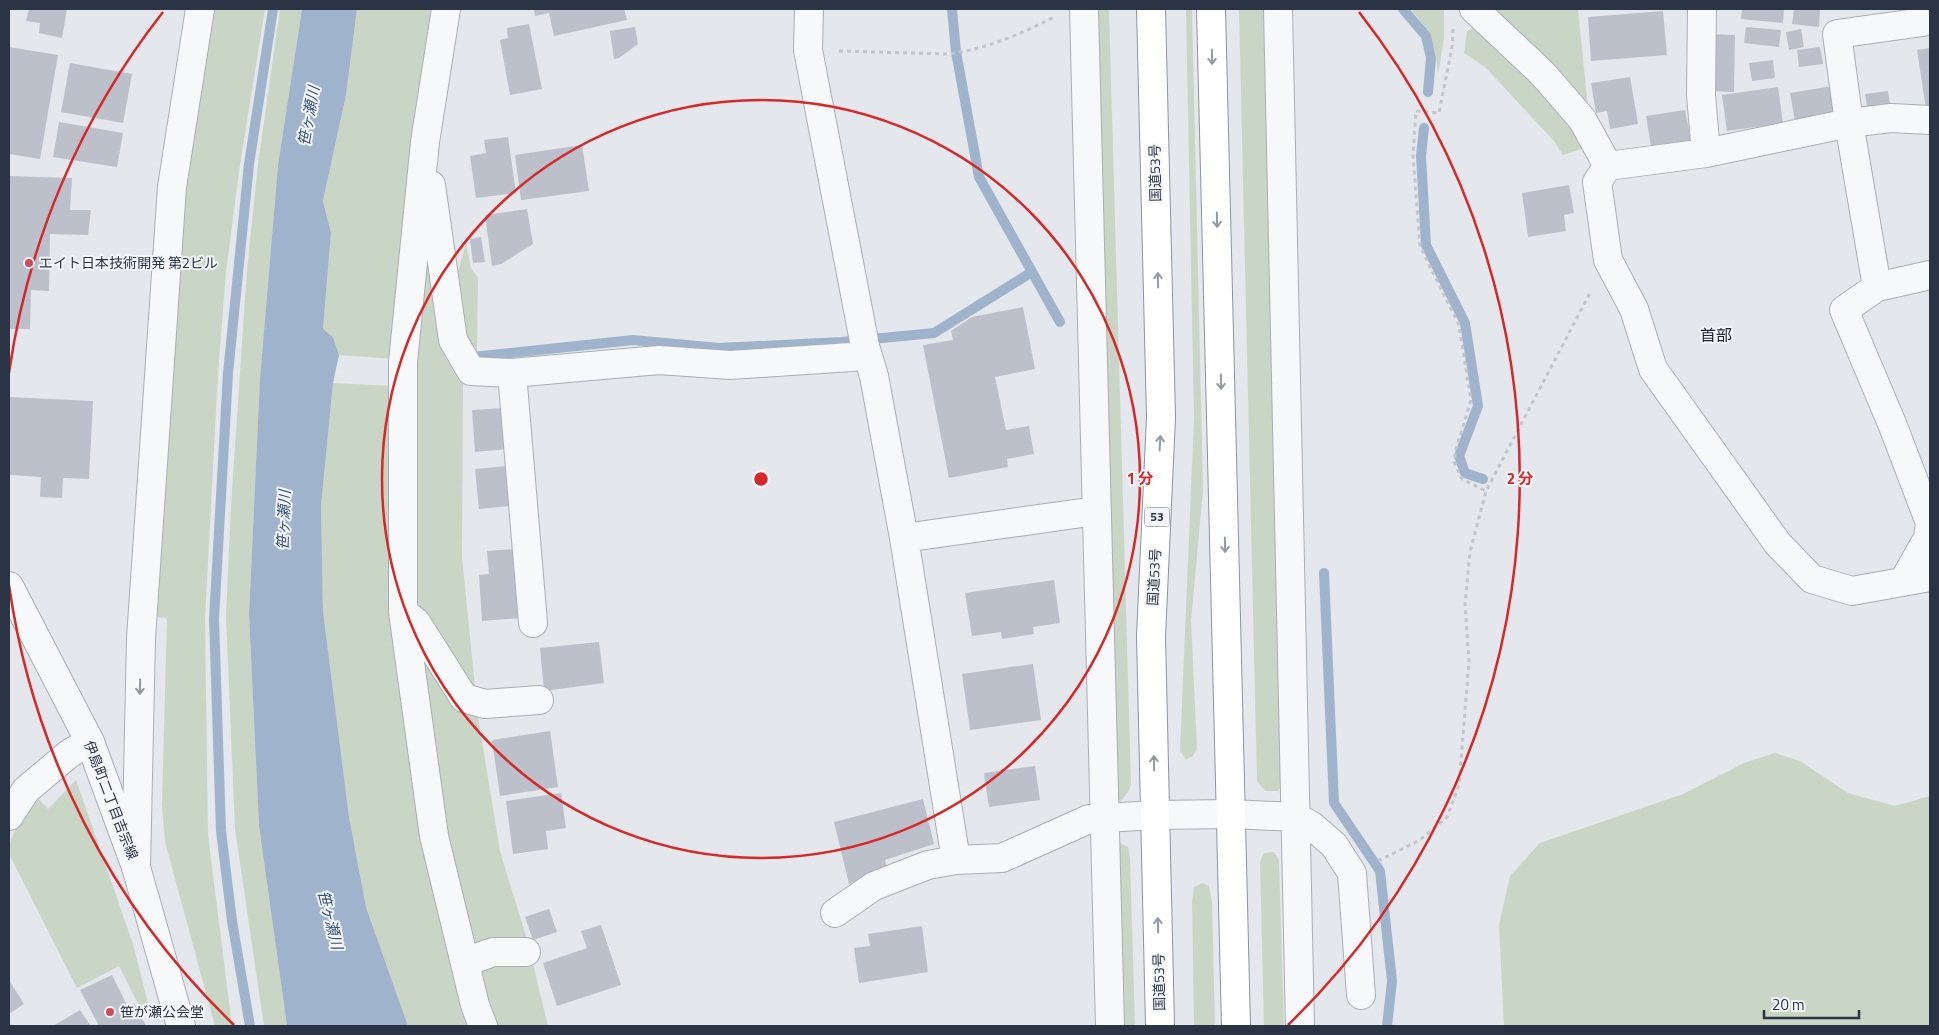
<svg xmlns="http://www.w3.org/2000/svg" width="1939" height="1035" font-family="'Titillium Web','Noto Sans JP',sans-serif">
<style>
.green{fill:#c9d6c5}
.water{fill:#9fb4cc}
.lines{fill:none;stroke-linecap:round;stroke-linejoin:round}
.stream{stroke:#9fb4cc;stroke-width:10}
.building{fill:#bbc0ca}
.minor-casing{stroke:#a9aeb7;stroke-width:30}
.tertiary-casing{stroke:#a9aeb7;stroke-width:30}
.trunk-casing{stroke:#8b94a3;stroke-width:30}
.path{stroke:#c2c5cb;stroke-width:3;stroke-dasharray:4 4;stroke-linecap:butt}
.minor{stroke:#f7f8fa;stroke-width:28}
.tertiary{stroke:#f7f8fa;stroke-width:28}
.trunk{stroke:#fff;stroke-width:28}
.oneway{stroke:#959aa2}
.oneway2{stroke:#9196a0}
.ring{fill:none;stroke:#d62828;stroke-width:2.5}
.poi-dot{fill:#d1495b;stroke:#f4f6f9;stroke-width:2}
.labels{text-anchor:middle;stroke-width:4;stroke-linejoin:round;paint-order:stroke}
.shield{fill:#f4f6f9;stroke:#676e7b;stroke-width:1}
.shield-label{font-size:12px;font-weight:bold;fill:#2b3445}
.street-label{font-size:14px;fill:#2b3445;stroke:#f4f6f9}
.poi-label{font-size:14px;fill:#2b3445;stroke:#f4f6f9;text-anchor:start}
.water-label{font-size:15px;font-style:italic;fill:#34527a;stroke:#f4f6f9}
.quarter-label{font-size:16px;fill:#1d2536;stroke:#f4f6f9}
.centre{fill:#d62828;stroke:#f4f6f9;stroke-width:2.5}
.ring-label{font-size:15px;text-anchor:middle;font-weight:bold;fill:#d62828;stroke:#f4f6f9;stroke-width:4;stroke-linejoin:round;paint-order:stroke}
</style>
<rect width="100%" height="100%" fill="#e4e7ec"/>
<path class="green" d="M213,9h52l-25,156 -14,107 -8,101 -13,246 3,216 24,191h-17l-50,-184 -3,-37 5,-187 -13,-1 30,-430z
M280,9h22l-24,156 -18,213 -11,236 10,212 28,200h-23l-29,-197 -9,-213 5,-111 16,-235 11,-106z
M357,9h81l-43,350 -56,-4 -6,-18 -10,-8 8,-96 -8,-32 23,-106z
M1096,9h13l22,775 -3,8 -7,9 -6,1z
M1186,9h6l11,481 -12,131 6,128 -5,8 -6,2 -6,-8 14,-333z
M1239,9h28l18,772 -7,10h-13l-8,-10z
M1411,9h33v30l-6,35 -3,-23 -6,-19z
M1486,9h92l10,99z
M1478,25l93,99 13,24 -21,7 -9,-14 -69,-74 -21,-14 3,-22z
M429,199l17,160 17,25 -1,173 13,130 -12,-1 -46,-76 -8,-80 2,-167z
M466,244l5,24 7,10 -1,74 -8,1 -16,-65z
M333,383l60,3v146l81,494h-66l-42,-119 -17,-90 -26,-206 -2,-105z
M415,631l62,80 23,140 28,92 -59,8 -26,-116z
M1775,753l25,8 48,32 47,13 35,-10v230h-426l-5,-101 11,-49 30,-33 143,-49 61,-31z
M76,780l57,164 16,63 -7,4 -23,-45 -42,22 -68,-134c0,-22 15,-40 30,-55l9,10z
M1114,840l14,7 2,11 5,168h-16z
M1274,852l5,8 5,166h-20l-4,-164 4,-9z
M1202,883l7,3 3,16 3,124h-21l-2,-124 2,-15z
M532,960l16,66h-57l-18,-60z"/>
<path class="water" d="M302,9h55l-11,86 -23,106 8,32 -8,96 10,8 6,18 -6,28 -12,123 2,105 26,206 17,90 42,119h-121l-28,-200 -10,-212 11,-236 18,-213z"/>
<g class="lines">
<path class="stream" d="M952,9l4,43 23,125 81,145
M1403,9l23,27 5,22 -3,34
M1424,128l-3,28 5,89 39,78 13,83 -19,50 6,17 18,6
M473,357l160,-17 86,8 122,-6 93,-9 98,-61
M1324,573l10,230 46,68 12,110 -5,45
M250,1026l-18,-105 -11,-90 -7,-212 14,-246 21,-209 24,-155"/>
</g>
<path class="building" d="M29,9h38l-5,29 -23,-5 1,-10 -14,-2z
M534,9h90l3,11 -73,16 -5,-23 -14,3z
M1742,9h42l-1,14 -42,-4z
M1794,9l26,1 -1,17 -27,-3z
M1663,11l4,44 -76,6 -3,-44z
M529,24l13,65 -32,6 -10,-55 8,-2 -1,-10z
M635,27l3,17 -19,14 -5,1 -4,-28z
M1746,27l35,3 -2,17 -35,-4z
M1801,29l3,18 -15,3 -3,-18z
M1708,34l27,1 -1,57 -27,-1z
M9,47l49,8 -18,104 -31,-5z
M1820,47l3,17 -24,3 -2,-17z
M1930,48v60l-4,1 -9,-59z
M1773,60l2,18 -23,3 -3,-18z
M70,63l62,11 -9,49 -62,-11z
M1630,77l8,47 -28,5 -3,-18 -11,2 -5,-30z
M1833,86l4,30 -42,6 -5,-29z
M1778,87l5,36 -56,8 -5,-36z
M1888,91l3,19 -23,3 -3,-19z
M1685,110l6,31 -40,6 -5,-31z
M59,122l64,11 -6,34 -64,-10z
M508,137l8,56 -40,5 -6,-42 16,-3 -2,-13z
M582,145l7,46 -68,9 -6,-45z
M9,176l63,2 -2,32h21l-3,25 -38,-1 -1,57 -18,-1 -1,39h-21z
M1569,185l5,28 -10,2 2,16 -38,6 -6,-44z
M527,209l6,35 -32,20 -9,2 -7,-51z
M481,237l4,25 -12,1 -3,-24z
M1023,307l12,62 -40,8 11,53 23,-4 5,28 -27,5 1,8 -59,11 -26,-133 30,-5 -2,-9 21,-14z
M9,397l84,4 -4,78 -26,-1 -1,20 -22,-1 1,-20 -32,-2z
M503,408l4,41 -32,3 -3,-42z
M507,466l4,40 -32,3 -4,-40z
M514,549l6,69 -38,3 -3,-46 10,-1 -2,-23z
M1054,580l6,43 -27,4 1,7 -32,5 -1,-7 -29,4 -7,-43z
M599,642l5,41 -60,8 -4,-43z
M1033,664l8,56 -71,10 -8,-56z
M550,731l8,56 -58,9 -8,-56z
M1035,766l5,34 -51,7 -5,-34z
M561,793l5,35 -20,3 2,18 -35,5 -7,-53z
M923,799l11,45 -49,16 2,9 -38,15 -15,-62z
M549,909l8,23 -24,8 -8,-23z
M601,925l20,60 -64,21 -14,-43 44,-15 -6,-17z
M922,926l6,46 -69,11 -5,-35 16,-2 -2,-12z
M112,975l16,32 7,-3 11,22h-47l-19,-36z
M9,980l15,24 -15,10z
M80,1010l11,16h-38z"/>
<g class="lines">
<g class="minor-casing">
<path id="minor" d="M446,9l-21,133 -22,220v250l31,224 41,169 8,21
M809,9l-1,41 57,296 9,30 30,162 52,322 46,-2 87,-39 66,-4 76,-1 65,3 16,9 22,19 18,28 9,122
M1084,9l26,1017
M1278,9l22,1017
M1474,9l68,64 40,46 26,47
M1702,9l-1,86 5,58
M1930,120l-39,-2 -42,5 -143,30 -98,13 -11,16 11,78 26,49 19,60 125,175 34,35 40,12 78,-14
M431,185l22,155 18,31 41,2 147,-13 71,5 137,-9
M1877,287l53,-12
M512,373l21,250
M904,538l192,-27
M1903,582l25,-44 2,-15 -37,-97 -49,-116 33,-23 -28,-164 -12,-89 93,-13
M403,612l13,10 48,76 21,6 54,-4
M9,816l17,-26 44,-37 20,-11
M136,867l5,-229 31,-451 28,-178
M835,913l39,-27 54,-21 28,-5
M465,962l28,-10h33"/>
</g>
<g class="tertiary-casing">
<path id="tertiary" d="M9,586l81,156 46,125 45,159"/>
</g>
<g class="trunk-casing">
<path id="trunk" d="M1151,9l10,408 -10,219 9,390
M1211,9l25,1017"/>
</g>
<path class="path" d="M1453,29l-1,18 -13,66 -23,-2 -3,44 7,91 39,79 12,75 -15,49 -2,13 8,17 24,12
M839,51l108,3c37,-4 74,-20 107,-37
M1378,861l42,-21 27,-23 12,-32 10,-123 -4,-58 5,-52 16,-61 105,-200"/>
<use href="#minor" class="minor"/>
<use href="#tertiary" class="tertiary"/>
<use href="#trunk" class="trunk"/>
</g>
<defs><path id="oneway-shaft" d="M-6 0H5M1.5-3L5.5 0L1.5 3" fill="none" stroke-width="1.6" stroke-linecap="round" stroke-linejoin="round" transform="scale(1.25)"/></defs>
<g class="oneway">
<use href="#oneway-shaft" transform="translate(1212 57) rotate(89)"/>
<use href="#oneway-shaft" transform="translate(1217 220) rotate(89)"/>
<use href="#oneway-shaft" transform="translate(1158 280) rotate(-91)"/>
<use href="#oneway-shaft" transform="translate(1221 382) rotate(89)"/>
<use href="#oneway-shaft" transform="translate(1160 443) rotate(-87)"/>
<use href="#oneway-shaft" transform="translate(1225 545) rotate(89)"/>
<use href="#oneway-shaft" transform="translate(1154 763) rotate(-91)"/>
<use href="#oneway-shaft" transform="translate(1158 925) rotate(-91)"/>
</g>
<use class="oneway2" href="#oneway-shaft" transform="translate(140 687) rotate(91)"/>
<g class="ring">
<circle cx="761" cy="479" r="379"/>
<path d="M234 1025A759 759 0 0 1 9 585M9 373A759 759 0 0 1 163 12M1359 12A759 759 0 0 1 1288 1025"/>
</g>
<g class="poi-dot">
<circle cx="29" cy="263" r="5"/>
<circle cx="110" cy="1012" r="5"/>
</g>
<g class="labels">
<rect class="shield" x="1144.5" y="507.5" width="25" height="19" rx="4"/>
<g class="shield-label">
<text x="1157" y="521">53</text>
</g>
<g class="street-label">
<text transform="translate(1155 173) rotate(-91)" y="5">国道53号</text>
<text transform="translate(1154 577) rotate(-87)" y="5">国道53号</text>
<text transform="translate(111 800) rotate(69)" y="5">伊島町二丁目吉宗線</text>
<text transform="translate(1159 982) rotate(-91)" y="5">国道53号</text>
</g>
<g class="poi-label">
<text x="39" y="268">エイト日本技術開発 第2ビル</text>
<text x="120" y="1017">笹が瀬公会堂</text>
</g>
<g class="water-label">
<text transform="translate(309 116) rotate(-80)" y="5">笹ヶ瀬川</text>
<text transform="translate(284 520) rotate(-88)" y="5">笹ヶ瀬川</text>
<text transform="translate(330 920) rotate(76)" y="5">笹ヶ瀬川</text>
</g>
<g class="quarter-label">
<text x="1716" y="341">首部</text>
</g>
</g>
<circle cx="761" cy="479" r="8" class="centre"/>
<g class="ring-label">
<text x="1140" y="484">1 分</text>
<text x="1520" y="484">2 分</text>
</g>
<rect width="1939" height="1035" fill="none" stroke="#2b3445" stroke-width="20"/>
<path d="M1764 1010v8h95v-8" fill="none" stroke="#2b3445" stroke-width="2.5"/>
<text x="1772" y="1010" font-size="15" fill="#2b3445" stroke="#f4f6f9" stroke-width="4" paint-order="stroke">20 m</text>
</svg>
